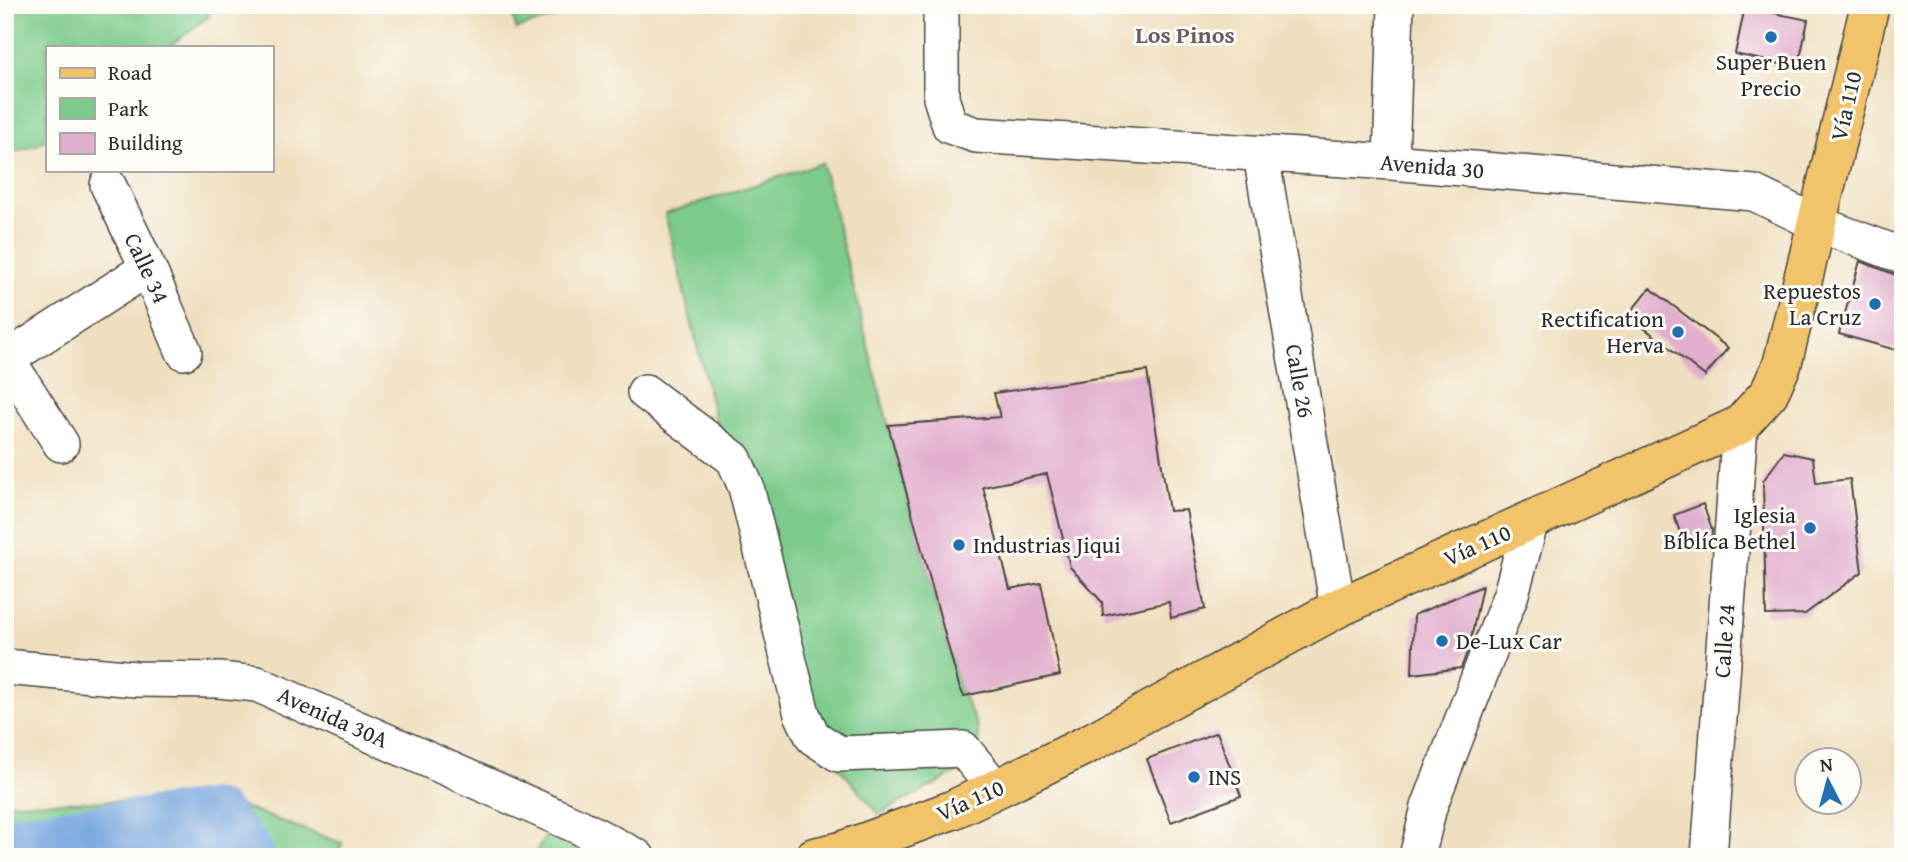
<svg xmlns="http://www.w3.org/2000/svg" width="1908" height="862" font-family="'Gentium Book Plus',serif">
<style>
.green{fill:#7ccb8a;stroke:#547b5a;stroke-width:2}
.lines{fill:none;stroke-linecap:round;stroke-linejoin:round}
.river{stroke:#74a4de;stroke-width:63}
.building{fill:#e2aece}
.minor-casing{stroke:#484641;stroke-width:38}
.major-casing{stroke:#484641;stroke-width:41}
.minor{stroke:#fff;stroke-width:35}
.major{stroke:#f1c36a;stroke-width:38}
.poi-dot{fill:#1f6fb2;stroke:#fdfcf7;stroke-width:2.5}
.labels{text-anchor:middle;stroke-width:6;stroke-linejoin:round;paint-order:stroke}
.poi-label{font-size:23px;fill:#2b2b2b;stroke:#fdfcf7;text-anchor:end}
.street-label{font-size:23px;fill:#2b2b2b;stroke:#fdfcf7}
.neighbourhood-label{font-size:24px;font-weight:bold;fill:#6b5964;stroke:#fdfcf7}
</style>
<rect width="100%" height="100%" fill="#fdfcf7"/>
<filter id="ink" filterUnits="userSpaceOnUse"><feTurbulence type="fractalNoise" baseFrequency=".0143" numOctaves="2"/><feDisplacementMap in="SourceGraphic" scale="14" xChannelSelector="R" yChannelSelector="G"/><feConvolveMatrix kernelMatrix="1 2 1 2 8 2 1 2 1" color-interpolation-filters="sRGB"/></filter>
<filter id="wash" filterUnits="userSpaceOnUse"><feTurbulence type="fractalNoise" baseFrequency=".00686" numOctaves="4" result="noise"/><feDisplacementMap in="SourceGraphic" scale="28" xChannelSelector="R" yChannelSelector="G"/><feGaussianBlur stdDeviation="1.57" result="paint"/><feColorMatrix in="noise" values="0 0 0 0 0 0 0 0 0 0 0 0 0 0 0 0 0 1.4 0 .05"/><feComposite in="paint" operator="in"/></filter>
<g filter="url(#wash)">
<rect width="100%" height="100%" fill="#efdfbf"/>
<path class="green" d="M5,5h204l-1,12 -40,30h-121v91l-10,7 -32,9z
M510,5h87l-81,24z
M822,163l66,262 71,261 18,40 4,34 -102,54 -94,-109 -120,-491z
M220,799l122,44 -5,14h-332v-54z
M549,831l46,26h-62z"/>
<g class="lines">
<path class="river" d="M5,846l6,1 202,-26 30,36"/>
</g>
<g id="blocks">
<path class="building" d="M1745,7l63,13 -10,48 -63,-14z
M1860,261l36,14 7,1v76l-64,-18z
M1650,288l78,60 -23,28 -77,-61z
M1147,371l22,140 17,-1 19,99 -34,9 -2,-16 -66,14 -1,-14 -32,-35 -23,-93 -64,13 27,102 31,-6 19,92 -96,21 -5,-10 -71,-261 112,-8 -6,-24z
M1784,452l29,6 3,25 34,-4 12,93 -57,42 -39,1 -3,-134z
M1703,504l9,26 -1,11 -25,9 -12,-35z
M1482,586l-12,58 -9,24 -49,6 2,-59z
M1217,732l24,64 -70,26 -24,-63z"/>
</g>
</g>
<g filter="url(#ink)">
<use href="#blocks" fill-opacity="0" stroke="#484641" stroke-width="2"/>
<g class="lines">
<g class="minor-casing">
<path id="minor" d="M941,5v93l9,28 26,9 415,27 363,31 64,31 85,32
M1261,155l77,453
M1391,162l5,-157
M108,185l40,83 36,84
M7,359l54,85
M5,360l143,-92
M645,392l89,67 12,28 56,227 11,23 26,17 124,-5 33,40
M5,667l131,12 83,1 38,4 323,143 57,30
M1417,857l12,-50 82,-213 20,-74
M1709,857l31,-432"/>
</g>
<g class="major-casing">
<path id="major" d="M814,857l27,-6 111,-41 44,-21 92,-45 250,-136 402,-183 29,-32 13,-28 88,-360"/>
</g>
<use href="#minor" class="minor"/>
<use href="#major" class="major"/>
</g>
</g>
<g class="poi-dot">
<circle cx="1771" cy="37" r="7"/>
<circle cx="1875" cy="304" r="7"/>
<circle cx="1678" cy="332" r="7"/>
<circle cx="1810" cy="528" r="7"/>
<circle cx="959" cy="545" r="7"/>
<circle cx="1442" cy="641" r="7"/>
<circle cx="1194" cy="777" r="7"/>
</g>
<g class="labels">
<g class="poi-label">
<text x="1771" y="70" text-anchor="middle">Super Buen<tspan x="1771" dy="26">Precio</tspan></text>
<text x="1861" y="299">Repuestos<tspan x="1861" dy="26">La Cruz</tspan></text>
<text x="1664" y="327">Rectification<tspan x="1664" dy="26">Herva</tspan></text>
<text x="1796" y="523">Iglesia<tspan x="1796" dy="26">Bíblíca Bethel</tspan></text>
<text x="973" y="553" text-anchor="start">Industrias Jiqui</text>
<text x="1456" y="649" text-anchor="start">De-Lux Car</text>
<text x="1208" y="785" text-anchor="start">INS</text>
</g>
<g class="street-label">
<text transform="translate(1846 106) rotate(-77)" y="8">Vía 110</text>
<text transform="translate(1432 166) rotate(5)" y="8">Avenida 30</text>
<text transform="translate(147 268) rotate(65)" y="8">Calle 34</text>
<text transform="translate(1300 381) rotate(80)" y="8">Calle 26</text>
<text transform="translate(1477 545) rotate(-24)" y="8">Vía 110</text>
<text transform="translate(1724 641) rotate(-86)" y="8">Calle 24</text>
<text transform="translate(333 717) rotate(24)" y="8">Avenida 30A</text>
<text transform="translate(970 800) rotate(-24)" y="8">Vía 110</text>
</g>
<g class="neighbourhood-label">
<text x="1185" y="43">Los Pinos</text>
</g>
</g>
<rect width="1908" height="862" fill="none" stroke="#fdfcf7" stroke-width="28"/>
<rect x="46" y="46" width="228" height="126" fill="#fdfcf7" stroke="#a9a8a5" stroke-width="2"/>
<rect x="60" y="68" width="35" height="10" fill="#f1c36a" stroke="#a9a8a5" stroke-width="2"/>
<text x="108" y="80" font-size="21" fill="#2b2b2b">Road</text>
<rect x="60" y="98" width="35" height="21" fill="#7ccb8a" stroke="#a9a8a5" stroke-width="2"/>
<text x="108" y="116" font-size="21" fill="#2b2b2b">Park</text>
<rect x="60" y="133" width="35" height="21" fill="#e2aece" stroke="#a9a8a5" stroke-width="2"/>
<text x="108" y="150" font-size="21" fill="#2b2b2b">Building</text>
<g transform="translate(1828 781) rotate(354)"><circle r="33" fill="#fdfcf7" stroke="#a9a8a5" stroke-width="2"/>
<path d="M0-5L12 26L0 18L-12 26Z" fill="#1f6fb2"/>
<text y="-10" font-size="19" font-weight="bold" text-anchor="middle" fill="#2b2b2b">N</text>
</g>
</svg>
